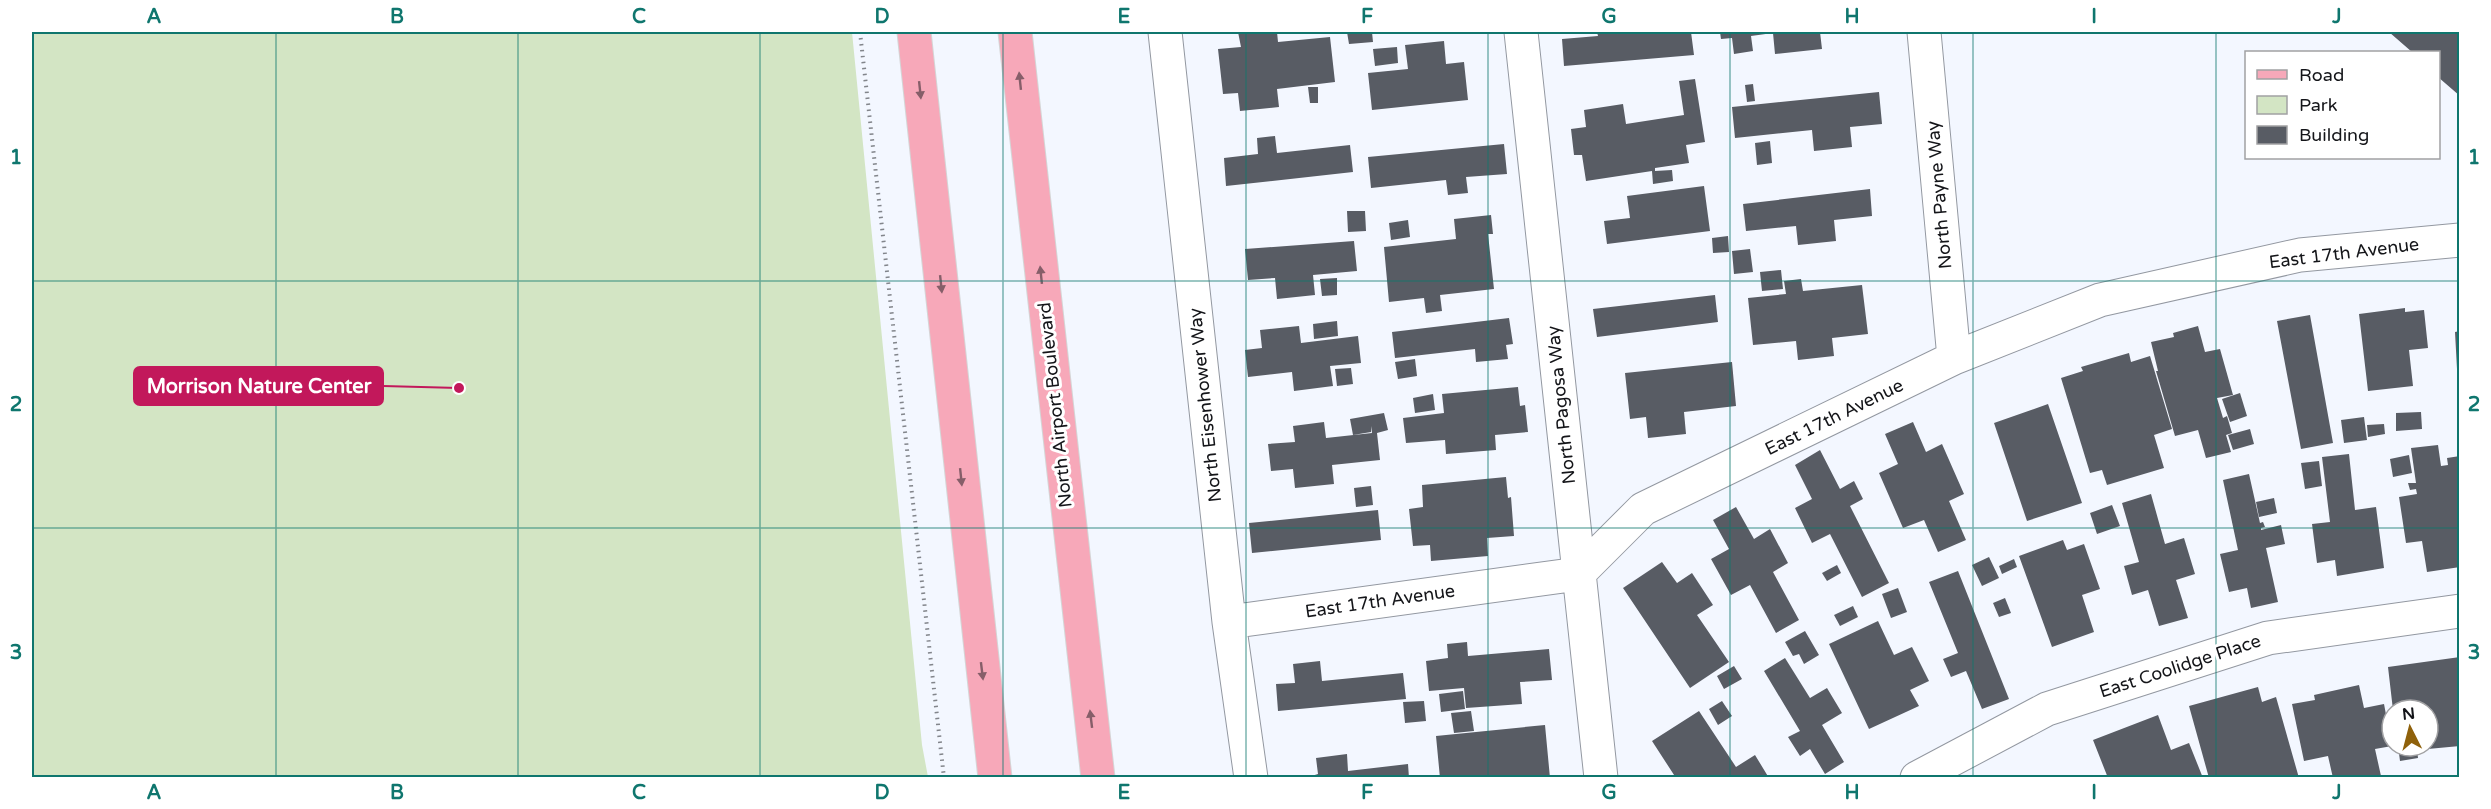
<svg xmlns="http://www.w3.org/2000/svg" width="2491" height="809" font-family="'Varela Round',sans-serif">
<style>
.green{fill:#d3e5c4}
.building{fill:#585c64}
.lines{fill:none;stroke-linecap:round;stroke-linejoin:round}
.minor-casing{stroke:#9398a1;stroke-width:35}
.major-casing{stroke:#d5d5d6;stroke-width:35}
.path{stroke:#82858b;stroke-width:4;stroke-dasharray:1.5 4.5;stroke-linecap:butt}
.minor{stroke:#fff;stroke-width:33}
.major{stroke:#f7a8b9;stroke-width:33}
.oneway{fill:#865e69}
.grid{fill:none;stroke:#0f766e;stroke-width:1.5;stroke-opacity:0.55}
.labels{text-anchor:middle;stroke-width:6;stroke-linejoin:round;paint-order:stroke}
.street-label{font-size:18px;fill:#141519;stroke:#fff}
.leader{fill:none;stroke:#c2185b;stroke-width:2}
.callout-dot{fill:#c2185b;stroke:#fff;stroke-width:2}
.callout{fill:#c2185b;stroke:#c2185b;stroke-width:2}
.callout-label{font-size:20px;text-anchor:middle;font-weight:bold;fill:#fff}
.neatline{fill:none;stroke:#0f766e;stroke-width:2}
.grid-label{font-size:20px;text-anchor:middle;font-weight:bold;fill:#0f766e}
</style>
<rect width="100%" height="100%" fill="#f3f7ff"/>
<path class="green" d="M32,32h820l70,713 6,32h-896z"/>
<path class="building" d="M1238,32h39l1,10 52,-5 5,45 -58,7 2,18 -39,4 -2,-18 -15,1 -5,-45 23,-2z
M1347,32h25l1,10 -24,2z
M1597,32h94l3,23 -130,11 -2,-27 36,-3z
M1720,32h100l2,17 -47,5 -2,-21 -22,3 2,15 -19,3 -2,-16 -11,1z
M2389,32h71v64l-22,-19v-25h-26z
M1444,41l2,23 18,-2 4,38 -96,10 -4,-37 40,-4 -3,-24z
M1397,47l1,16 -23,3 -2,-17z
M1695,79l10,63 -19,3 3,18 -34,5v3l17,-1 1,11 -20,3 -1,-13 -66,10 -4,-26h-8l-3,-26 15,-2 -2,-17 39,-6 3,20 58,-9 -5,-34z
M1753,84l2,17 -8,1 -2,-17z
M1308,87h10v16h-8z
M1879,92l3,32 -32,3 2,20 -38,4 -2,-21 -77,8 -3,-31z
M1275,136l2,17 73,-8 3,27 -127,14 -2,-28 34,-4 -1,-16z
M1770,141l2,22 -15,2 -2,-22z
M1504,144l3,30 -41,3 2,16 -20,2 -2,-15 -75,8 -3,-31z
M1704,186l6,45 -103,13 -3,-23 26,-3 -3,-22z
M1870,189l2,27 -38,4 2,21 -38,4 -2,-19 -50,5 -3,-27z
M1347,211h18l1,20 -18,1z
M1491,215l2,19h-5l6,55 -54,6 2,16 -16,2 -2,-15 -35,4 -5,-55 72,-8 -2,-20z
M1408,220l2,17 -19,3 -2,-17z
M1728,236l1,16 -16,1 -1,-15z
M1354,241l3,30 -44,4 2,20 -38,4 -2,-21 -27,2 -3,-31z
M1750,249l3,23 -19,2 -2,-23z
M1781,270l2,19 -21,2 -2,-19z
M1337,278v17l-15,1 -2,-17z
M1801,279l2,12 59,-6 6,49 -36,4 2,18 -36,4 -2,-19 -43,4 -5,-47 38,-4 -2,-13z
M1715,295l3,27 -121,15 -4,-28z
M2405,308v4l19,-2 4,38 -19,2 4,36 -45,5 -9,-77z
M2310,315l23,128 -32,6 -24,-128z
M1509,318l4,26 -7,1 2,14 -32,3 -1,-13 -80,9 -3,-26z
M1337,321l1,15 -24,3 -1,-15z
M1299,326l2,17 57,-7 3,27 -31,3 3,20 -39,5 -2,-19 -44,5 -3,-27 17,-2 -2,-18z
M2198,326l7,26 15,-3 13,46 -16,3 6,20 4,-2 5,17 -6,2 5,17 -25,6 -8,-28 -23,6 -19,-65h2l-7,-29 23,-5 -1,-4z
M2460,331v38h-3l-2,-37z
M2129,353l2,9 19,-6 22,73 -18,6 10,33 -57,17 -5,-15 -12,3 -29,-95 22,-7 -2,-4z
M1415,359l2,17 -19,3 -3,-17z
M1732,362l4,44 -52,6 2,22 -38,4 -2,-21 -16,2 -5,-46z
M1351,368l2,16 -16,2 -2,-17z
M1518,387l2,19 5,-1 3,27 -33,3 1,15 -50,4 -1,-14 -39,3 -3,-25 41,-5 -2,-19z
M2240,393l7,23 -17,6 -8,-23z
M1433,394l2,16 -20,3 -2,-15z
M2048,404l34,99 -55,18 -33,-98z
M2421,412l1,17 -26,2v-18z
M1384,413l4,17 -11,3 3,27 -48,5 2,19 -39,4 -2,-19 -22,2 -3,-27 27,-2 -2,-16 31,-4 2,16 46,-5 -1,-7v6l-18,3 -3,-16z
M2364,417l3,23 -23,3 -3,-23z
M1913,422l13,30 16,-8 22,50 -15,7 17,39 -28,12 -14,-32 -21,8 -24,-55 19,-9 -13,-30z
M2384,424l1,10 -17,3 -1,-12z
M2250,429l4,15 -21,6 -5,-15z
M2438,445l3,21 7,-1 -1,-7 13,-2v111l-33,5 -5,-31 -16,2 -7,-46 18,-3 -1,-5 -6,1 -2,-7h8l-5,-35z
M1820,450l20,39 14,-8 9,18 -13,7 39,77 -27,14 -32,-63 -18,9 -17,-35 17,-9 -17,-34z
M2349,454l6,56 21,-3 8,61 -47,8 -2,-16 -18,3 -5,-39 18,-2 -8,-65z
M2409,455l3,18 -19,4 -3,-18z
M2319,461l3,25 -17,3 -4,-26z
M2249,474l11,49 3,-1 2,5 -4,1v2l20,-5 4,19 -19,4 12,54 -27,6 -4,-20 -18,4 -9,-38 18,-4 -15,-70z
M1506,477l2,21 3,-1 3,39 -27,2 1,18 -57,5 -1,-16 -17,1 -4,-37 14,-2 -1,-22z
M1371,486l2,19 -17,2 -2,-19z
M2151,494l14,50 19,-6 11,36 -19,6 12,38 -29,8 -11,-36 -16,5 -8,-29 15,-4 -17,-59z
M2274,498l3,15 -18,4 -3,-15z
M2112,505l8,21 -23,8 -7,-21z
M1736,507l18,32 16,-10 18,34 -15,9 26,48 -23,13 -26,-48 -19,10 -20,-36 18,-10 -16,-29z
M1378,510l3,30 -129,13 -3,-30z
M2063,540l4,10 17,-6 16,45 -18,6 12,37 -42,15 -33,-91z
M1989,557l10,21 -17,8 -10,-21z
M2014,559l3,8 -15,7 -3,-8z
M1662,562l15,21 15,-10 21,32 -16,10 32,47 -39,26 -67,-100z
M1837,565l4,8 -14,8 -5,-8z
M1958,571l51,128 -27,10 -16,-38 -15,6 -8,-18 15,-6 -29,-71z
M1898,588l9,24 -16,6 -9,-24z
M2005,598l6,15 -12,4 -6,-14z
M1853,606l5,11 -18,9 -6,-11z
M1878,621l16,34 18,-8 17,34 -19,9 9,16 -50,23 -40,-85z
M1805,631l14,24 -15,9 -5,-10 -6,2 -8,-14z
M1467,642l1,14 81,-7 3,31 -32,2 2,22 -56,4 -2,-20 -35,3 -3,-30 22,-3 -1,-14z
M2460,657v89l-43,4 1,8 -18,3 -2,-15h30v-36h-35l-5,-43z
M1785,658l25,40 17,-10 15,25 -20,12 22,37 -19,12 -15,-25 -10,7 -12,-19 12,-6 -36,-60z
M1320,661l2,20 81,-8 3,26 -128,12 -2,-27 19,-1 -2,-19z
M1734,666l8,13 -18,10 -7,-13z
M2359,685l5,23 20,-4 8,42 -17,3 6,27 -48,2 -5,-22 -24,5 -12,-57 23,-4 -1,-5z
M2258,687l4,15 14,-5 23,81h-90l-20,-72z
M1463,691l2,18 -24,3 -2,-18z
M1424,701l2,20 -21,2 -2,-21z
M1722,701l10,15 -14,9 -9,-16z
M1471,711l3,20 -20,2 -3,-20z
M1699,711l37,56 19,-12 14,23h-93l-24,-37z
M2158,715l13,35 18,-7 14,35h-95l-15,-38z
M1545,725l5,53h-110l-4,-42z
M1347,754l1,17 60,-7 1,14h-104l13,-4 -2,-16z"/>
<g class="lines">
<g class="minor-casing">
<path id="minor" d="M1165,32l64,590 22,156
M1521,32l80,746
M1924,32l30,326
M1229,622l349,-48 65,-65 311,-151 146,-58 200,-45 160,-15
M1917,778l130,-69 221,-71 192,-27"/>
</g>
<g class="major-casing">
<path id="major" d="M914,32l81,746
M1015,32l83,746"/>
</g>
<path class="path" d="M860,32l84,746"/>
<use href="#minor" class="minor"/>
<use href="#major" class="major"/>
</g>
<defs><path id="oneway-solid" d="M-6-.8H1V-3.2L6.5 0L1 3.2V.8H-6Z" transform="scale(1.5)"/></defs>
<g class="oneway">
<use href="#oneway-solid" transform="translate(1020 81) rotate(-96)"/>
<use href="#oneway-solid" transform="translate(920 90) rotate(84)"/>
<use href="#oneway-solid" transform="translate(1041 275) rotate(-96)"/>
<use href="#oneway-solid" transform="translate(941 284) rotate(84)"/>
<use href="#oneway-solid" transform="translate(961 477) rotate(84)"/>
<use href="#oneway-solid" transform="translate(982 671) rotate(83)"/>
<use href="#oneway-solid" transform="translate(1091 719) rotate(-97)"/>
</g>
<path class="grid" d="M276,32v746M518,32v746M760,32v746M1003,32v746M1246,32v746M1488,32v746M1730,32v746M1973,32v746M2216,32v746M32,281h2428M32,528h2428"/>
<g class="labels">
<g class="street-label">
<text transform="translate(1939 195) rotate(-95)" y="6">North Payne Way</text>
<text transform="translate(2344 253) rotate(-7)" y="6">East 17th Avenue</text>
<text transform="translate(1055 405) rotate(-96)" y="6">North Airport Boulevard</text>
<text transform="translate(1205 405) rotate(-96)" y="6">North Eisenhower Way</text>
<text transform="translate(1561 405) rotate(-96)" y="6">North Pagosa Way</text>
<text transform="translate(1834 417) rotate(-26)" y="6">East 17th Avenue</text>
<text transform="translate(1380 601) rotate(-8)" y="6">East 17th Avenue</text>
<text transform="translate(2180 666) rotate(-18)" y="6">East Coolidge Place</text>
</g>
</g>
<path class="leader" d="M459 388L383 386"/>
<circle class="callout-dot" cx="459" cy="388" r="6"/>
<rect class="callout" x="134" y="367" width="249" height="38" rx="6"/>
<g class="callout-label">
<text x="259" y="393">Morrison Nature Center</text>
</g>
<rect width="2491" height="809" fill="none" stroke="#ffffff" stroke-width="66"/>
<rect x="2245" y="51" width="195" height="108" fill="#ffffff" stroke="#a1a1a3" stroke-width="1.5"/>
<rect x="2257" y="70" width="30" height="9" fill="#f7a8b9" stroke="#a1a1a3" stroke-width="1.5"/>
<text x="2299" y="81" font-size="18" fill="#141519">Road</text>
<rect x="2257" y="96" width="30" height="18" fill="#d3e5c4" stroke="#a1a1a3" stroke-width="1.5"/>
<text x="2299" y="111" font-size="18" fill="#141519">Park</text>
<rect x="2257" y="126" width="30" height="18" fill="#585c64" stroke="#a1a1a3" stroke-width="1.5"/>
<text x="2299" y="141" font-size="18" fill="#141519">Building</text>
<g transform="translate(2410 728) rotate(354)"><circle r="28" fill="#ffffff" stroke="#a1a1a3" stroke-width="1.5"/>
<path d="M0-4.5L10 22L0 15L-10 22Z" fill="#8f610b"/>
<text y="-9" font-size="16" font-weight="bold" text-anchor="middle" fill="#141519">N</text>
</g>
<rect x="33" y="33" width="2425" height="743" class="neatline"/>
<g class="grid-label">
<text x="154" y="23">A</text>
<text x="397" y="23">B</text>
<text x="639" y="23">C</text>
<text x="882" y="23">D</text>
<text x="1124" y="23">E</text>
<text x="1367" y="23">F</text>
<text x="1609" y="23">G</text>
<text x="1852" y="23">H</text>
<text x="2094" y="23">I</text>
<text x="2337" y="23">J</text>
<text x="16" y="164">1</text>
<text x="2474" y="164">1</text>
<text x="16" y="411">2</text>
<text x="2474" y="411">2</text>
<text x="16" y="659">3</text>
<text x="2474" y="659">3</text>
<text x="154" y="799">A</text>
<text x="397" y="799">B</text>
<text x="639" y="799">C</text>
<text x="882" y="799">D</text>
<text x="1124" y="799">E</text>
<text x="1367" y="799">F</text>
<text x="1609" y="799">G</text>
<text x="1852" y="799">H</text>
<text x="2094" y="799">I</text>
<text x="2337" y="799">J</text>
</g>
</svg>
